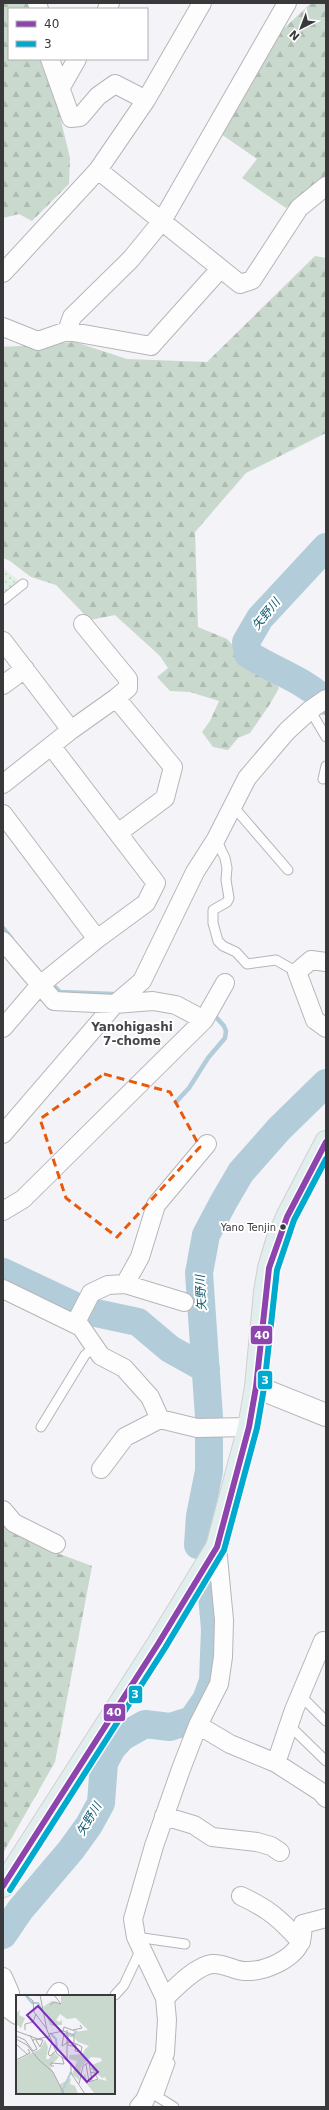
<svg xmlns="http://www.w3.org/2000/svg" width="329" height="2110" font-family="'DejaVu Sans','Noto Sans JP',sans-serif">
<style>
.grass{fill:url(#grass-dots)}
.forest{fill:url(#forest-firs)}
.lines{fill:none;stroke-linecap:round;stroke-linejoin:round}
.stream{stroke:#b2ccd9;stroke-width:4.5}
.river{stroke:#b2ccd9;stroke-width:28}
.service-casing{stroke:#b6b6b9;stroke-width:11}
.minor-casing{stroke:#b6b6b9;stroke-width:20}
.tertiary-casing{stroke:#b6b6b9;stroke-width:24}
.primary-casing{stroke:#d0d0d2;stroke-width:24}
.service{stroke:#fdfdfe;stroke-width:9}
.minor{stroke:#fdfdfe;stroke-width:18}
.tertiary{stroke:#fdfdfe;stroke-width:22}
.primary{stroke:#e1eeed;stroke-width:22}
.bus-1-casing{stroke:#fff;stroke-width:9}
.bus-2-casing{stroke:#fff;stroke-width:9}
.bus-1{stroke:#8e44ad;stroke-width:6}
.bus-2{stroke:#00a9ce;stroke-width:6}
.marked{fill:none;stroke:#e8590c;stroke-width:3;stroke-dasharray:8 5;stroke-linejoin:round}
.bus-dot{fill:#39393c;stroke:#fff;stroke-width:1.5}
.labels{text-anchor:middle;stroke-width:4;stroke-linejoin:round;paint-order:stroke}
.bus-label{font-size:10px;fill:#39393c;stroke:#fff;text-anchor:end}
.water-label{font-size:12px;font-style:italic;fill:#115b72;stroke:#fff}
.neighbourhood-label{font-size:12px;font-weight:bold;fill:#45454a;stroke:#fff}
.inset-river{fill:none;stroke:#b2ccd9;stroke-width:2}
.inset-road{fill:none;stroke:#a9a9ad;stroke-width:1}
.view{fill:#7b2cbf;fill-opacity:0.15;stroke:#7b2cbf;stroke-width:2}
.inset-edge{fill:none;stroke:#39393c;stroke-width:2}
.line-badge{stroke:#fff;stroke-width:1.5}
.badge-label{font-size:11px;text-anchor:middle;font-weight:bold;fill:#fff}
</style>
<defs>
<pattern id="grass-dots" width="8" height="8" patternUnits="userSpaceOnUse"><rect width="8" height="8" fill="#e1f0e5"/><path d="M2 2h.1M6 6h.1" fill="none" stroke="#c2cfc5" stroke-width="1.8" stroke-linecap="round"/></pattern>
<pattern id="forest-firs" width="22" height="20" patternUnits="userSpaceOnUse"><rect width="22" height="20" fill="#c9d9cd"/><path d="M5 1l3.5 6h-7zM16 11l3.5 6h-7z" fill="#adbbb1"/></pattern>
</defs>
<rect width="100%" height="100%" fill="#f3f3f8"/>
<path class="grass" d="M3,568l19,15 -15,12 -4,-5z"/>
<path class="forest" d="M3,3h29l2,6h-25v50h37l24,99 -1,26 -37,37 -13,-7 -16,4z
M311,3h15v173l-40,32 -44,-30 15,-19 -36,-25 58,-101z
M315,256l11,2v175l-80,40 -51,59 3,95 29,12 19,20 21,13 12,16 -9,16 -20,29 -12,5 -10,12 -15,-3 -11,-15 8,-11 9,-20 -29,-9 -20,-1 -13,-14 11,-9 -8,-12 -45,-41 -25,5 -34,-35 -25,-8 -21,-16 -7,-3v-211l72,-5 52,17 80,3z
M3,1519l46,31 43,16 -37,196 -52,91z"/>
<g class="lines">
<path class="stream" d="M3,928l8,10
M50,982l10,10 53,2
M176,1102l13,-14 19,-30 17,-20 1,-7 -2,-5 -9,-10 -4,-2"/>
<path class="river" d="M326,547l-66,71 -14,24 2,12c26,17 55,25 78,47
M3,1272l72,34
M91,1312l47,10 32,27 36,20
M198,1545l2,-29 9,-45v-54l-10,-144 7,-38 18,-34 17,-29 38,-43 47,-46
M3,1935l17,-25 51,-60 18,-25 12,-22 3,-40 8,-15 10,-11 23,-13 25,3 22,-7 14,-20 7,-19 2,-52 -3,-34 -5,-14"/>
<g class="service-casing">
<path id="service" d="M3,600l20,-16
M310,710l16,27
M323,779l3,-13
M232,805l56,65
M216,839l9,19 2,10 -1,12 3,18 -2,4 -14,8v13l5,18 5,5 13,6 11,12 29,-4 21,12
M41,1427l44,-72 9,-8
M300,1695l26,26
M289,1725l37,36
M136,1937l49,7
M115,1995l9,-10 17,-36
M170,2063l-12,34 16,10"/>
</g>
<g class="minor-casing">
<path id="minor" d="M37,3l2,6
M107,9l3,-6
M50,59l21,59 9,-1 18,-21 17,-12 31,16
M61,87l16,-28
M98,170l142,114 12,-4 47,-72 27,-22
M3,273l95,-103 48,-70 56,-97
M3,327l35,14 29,-10 84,15 69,-77
M67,331l5,-14 59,-58 31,-38 125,-218
M3,641l68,89 -68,54
M3,685l22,-16
M116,698l57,69 -8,31 -47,35
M71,730l45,-32 12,-10v-9l-45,-55
M52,747l104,136 -10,20 -49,36
M3,814l94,125 -58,47 -36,42
M3,941l51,60 61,3 38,-3 23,4 28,15
M326,962l-15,-2 -14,12 18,48 11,8
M3,1134l112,-130 27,-23 53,-109 21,-33 31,-61 40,-47 23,-21 16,-11
M3,1211l20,-12 181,-179 21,-37
M125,1284l15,-27 16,-52 51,-61
M3,1289l78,38 20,29 23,12 26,29 10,22 37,9 52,-1
M75,1324l16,-31 17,-8 17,-1 59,18
M101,1469l24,-32 35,-18
M3,1510l11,13 42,21
M198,1725l32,19 46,19 45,29 5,6
M276,1763l18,-53 29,-69
M164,1816l30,9 18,12 45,5 14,4 9,6
M241,1896c28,13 39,23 60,46
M3,1977l7,16v17l7,5
M56,1996l3,-4
M165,1998c11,-11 31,-32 47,-34 13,-1 22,7 33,7 19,1 47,-11 55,-28 3,-5 2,-13 3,-19l23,-6
M139,2107l6,-7 20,-47 2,-33 -2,-22 -29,-61 -3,-18 21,-73 27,-77 17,-44 21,-41 4,-27 1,-37 -7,-73"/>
</g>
<g class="tertiary-casing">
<path id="tertiary" d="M256,1387l70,28"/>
</g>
<g class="primary-casing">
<path id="primary" d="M3,1886l155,-242 59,-97 32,-120 7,-40 9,-95 4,-24 8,-27 10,-24 39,-75"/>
</g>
<use href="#service" class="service"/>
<use href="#minor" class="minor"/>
<use href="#tertiary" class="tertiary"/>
<use href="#primary" class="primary"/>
<g class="bus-1-casing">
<path id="bus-1" d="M3,1886l155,-242 59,-97 32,-120 7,-40 13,-119 18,-51 39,-75"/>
</g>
<g class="bus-2-casing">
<path id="bus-2" d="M10,1890l155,-242 59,-98 33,-122 7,-40 13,-118 17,-50 32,-61"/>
</g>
<use href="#bus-1" class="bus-1"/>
<use href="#bus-2" class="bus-2"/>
</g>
<path class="marked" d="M104,1074l66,18 30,55 -83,90 -51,-39 -26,-79z"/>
<circle class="bus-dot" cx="283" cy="1227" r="3.5"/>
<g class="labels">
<g class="bus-label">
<text x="276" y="1231">Yano Tenjin</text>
</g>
<g class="water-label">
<text transform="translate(266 614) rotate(-51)" y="4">矢野川</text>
<text transform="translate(201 1293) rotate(-93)" y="4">矢野川</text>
<text transform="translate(89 1819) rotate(-59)" y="4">矢野川</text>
</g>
<g class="neighbourhood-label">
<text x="132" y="1031">Yanohigashi<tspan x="132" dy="14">7-chome</tspan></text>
</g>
</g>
<g transform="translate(16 1995)">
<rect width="99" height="99" fill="#f3f3f8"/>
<path d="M45,0h54v99h-20l-13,-16 3,-4 3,9 12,-4 7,2 -2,-4 -3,1 -11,-9 1,-4 10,-4 -1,-3 -10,-1 -10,10 -2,13 -7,-6 5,-13 -8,-2v-4l14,-1 2,-5 4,-3 -11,-4 -4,-5 1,-5 13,-2 -12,-12 -9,1 -7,-5 -4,6 3,2 3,-2v5h-12l-7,-18 9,-6 9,3zM4,15l-1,5 6,3 -4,10 -5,-4v-11zM29,45l3,7 -2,12h3l4,-7 6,5 -9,9 9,19 12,-7 -1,6 5,2 3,8h-62v-33l24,-12z" fill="#c9d9cd"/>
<path class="inset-river" d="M10,1l6,7h6l4,7M34,38l6,6 1,12M50,39l6,2 5,-5M45,99l10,-22"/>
<path class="inset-road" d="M10,0l7,6 1,11 13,17M24,0l7,35 10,24 14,9v10l14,21M34,10l4,-3 7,2 -7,-9M36,30h4l6,6M9,35v-6l8,-2 3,-8M51,35v31M57,35l9,-2 -2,-3M0,36l22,8 12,-3M47,36l1,-4 11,4M33,39l14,-3 11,4v8M14,40l7,14M0,41l9,4 8,11 4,-2M52,41v9l8,2M0,44l11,6 12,15 14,12 11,22M16,46l3,-2 8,1 -3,7 -4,-7M36,47l-4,12 2,2 6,-5M0,49l12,11M46,51l6,-4 6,1 2,1h1l5,3 -1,5 -6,-1 1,-7M46,51l2,-13 2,1M0,65l14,-7 -2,-4M70,69l3,18 9,-3 -4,-7 -4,1M38,71h-3v-3l13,1 -2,-7M63,89l4,-18 6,-4 3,19"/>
<path class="view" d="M22,11l60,66 -11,10 -60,-67z"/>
<rect width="99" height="99" class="inset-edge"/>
</g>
<g class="line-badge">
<rect x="250" y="1325" width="23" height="20" rx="4" fill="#8e44ad"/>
<rect x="257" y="1370" width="16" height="20" rx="4" fill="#00a9ce"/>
<rect x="128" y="1685" width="15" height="19" rx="4" fill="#00a9ce"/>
<rect x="103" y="1703" width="23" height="19" rx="4" fill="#8e44ad"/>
</g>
<g class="badge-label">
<text x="262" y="1339">40</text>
<text x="265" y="1384">3</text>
<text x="135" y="1698">3</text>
<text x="114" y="1716">40</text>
</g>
<rect width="329" height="2110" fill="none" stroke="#39393c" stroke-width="8"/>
<rect x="8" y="8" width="140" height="52" fill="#ffffff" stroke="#b0b0b1"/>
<rect x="16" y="21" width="20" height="6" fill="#8e44ad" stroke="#b0b0b1"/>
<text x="44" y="28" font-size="12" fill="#39393c">40</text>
<rect x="16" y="41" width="20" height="6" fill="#00a9ce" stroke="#b0b0b1"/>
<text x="44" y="48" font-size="12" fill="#39393c">3</text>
<g transform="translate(301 28) rotate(222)" stroke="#ffffff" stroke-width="3" paint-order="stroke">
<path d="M0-3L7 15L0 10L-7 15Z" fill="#39393c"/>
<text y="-6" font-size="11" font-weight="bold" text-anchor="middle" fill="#39393c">N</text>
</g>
</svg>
